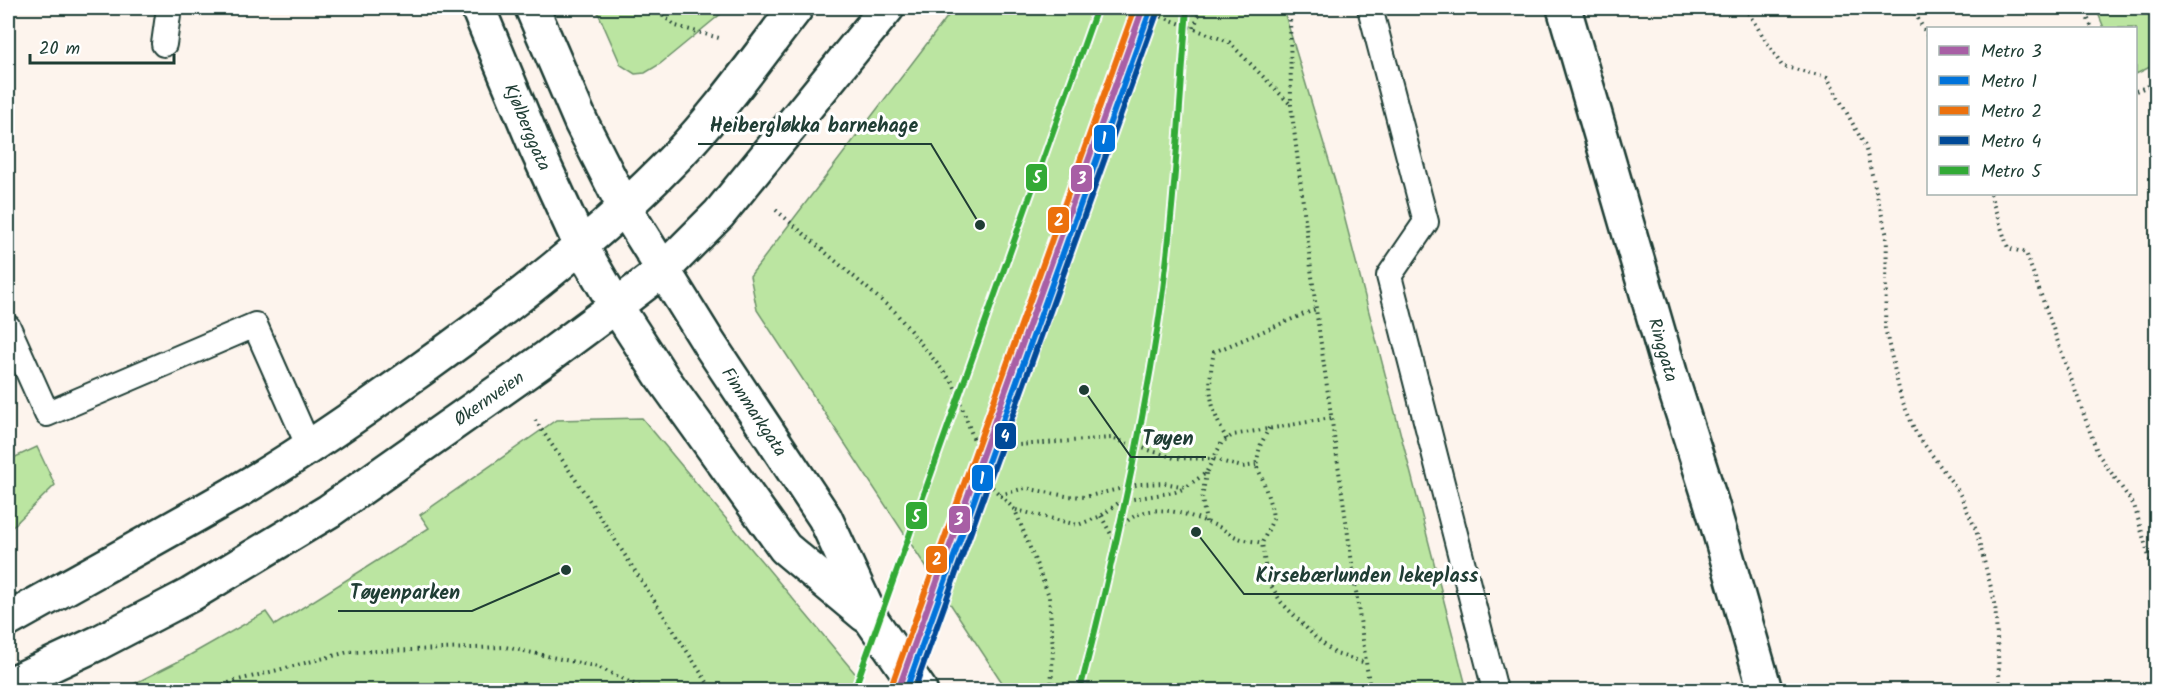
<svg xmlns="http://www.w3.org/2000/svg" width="2164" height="698" font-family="Kalam,sans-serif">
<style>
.green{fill:#bbe5a1;stroke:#6d916a;stroke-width:1.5}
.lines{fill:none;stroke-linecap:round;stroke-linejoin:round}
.lane-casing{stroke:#1f3d34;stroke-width:28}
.street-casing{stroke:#1f3d34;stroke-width:38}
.secondary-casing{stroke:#1f3d34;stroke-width:38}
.primary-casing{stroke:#1f3d34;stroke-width:38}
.path{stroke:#1f3d34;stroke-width:4;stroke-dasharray:1.5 4.5;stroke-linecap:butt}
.lane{stroke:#fff;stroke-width:24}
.street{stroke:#fff;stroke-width:33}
.secondary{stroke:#fff;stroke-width:33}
.primary{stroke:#fff;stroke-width:33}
.metro-1-casing{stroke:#fff;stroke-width:10}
.metro-2-casing{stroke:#fff;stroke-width:10}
.metro-3-casing{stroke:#fff;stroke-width:10}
.metro-4-casing{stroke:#fff;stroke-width:10}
.metro-5-casing{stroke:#fff;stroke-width:10}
.metro-1{stroke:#a85fa5;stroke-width:6}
.metro-2{stroke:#0073db;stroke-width:6}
.metro-3{stroke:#ec700c;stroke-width:6}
.metro-4{stroke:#004a98;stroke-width:6}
.metro-5{stroke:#32aa35;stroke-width:6}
.labels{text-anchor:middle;stroke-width:6;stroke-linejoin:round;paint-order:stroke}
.street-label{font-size:18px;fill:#1f3d34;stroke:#fff}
.leader{fill:none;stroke:#1f3d34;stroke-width:2}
.callout-dot{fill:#1f3d34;stroke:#fff;stroke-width:2}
.callout-label{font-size:20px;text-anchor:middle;font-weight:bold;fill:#1f3d34;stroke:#fff;stroke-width:6;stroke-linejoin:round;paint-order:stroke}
.line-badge{stroke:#fff;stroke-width:2}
.badge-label{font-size:16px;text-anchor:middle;font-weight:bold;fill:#fff}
</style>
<rect width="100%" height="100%" fill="#fdf4ed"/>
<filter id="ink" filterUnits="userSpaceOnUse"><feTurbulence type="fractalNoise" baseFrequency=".0167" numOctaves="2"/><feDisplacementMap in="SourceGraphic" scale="12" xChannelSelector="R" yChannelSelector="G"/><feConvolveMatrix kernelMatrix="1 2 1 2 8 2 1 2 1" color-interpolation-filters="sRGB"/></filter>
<g filter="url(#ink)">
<path class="green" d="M596,8h132l-68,56 -15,9 -10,1 -14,-9z
M954,8h329l52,173 132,509h-460l-250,-380 -7,-34z
M2096,8h60v56l-20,10v-46h-32z
M642,418l227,272h-747l61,-31 83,-47 9,13 154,-97 -9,-13 136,-95z
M37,447l18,38 -47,46v-73l1,2z"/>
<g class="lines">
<g class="lane-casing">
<path id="lane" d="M1370,8l56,214 -37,54 106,414
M164,44l5,-36
M8,327l39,87 208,-89 54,122"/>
</g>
<g class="street-casing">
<g id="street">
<path id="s1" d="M1564,8l109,375 38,119 54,188"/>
</g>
</g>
<g class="secondary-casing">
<g id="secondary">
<path d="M8,620c75,-42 150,-83 225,-126 66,-38 128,-82 190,-126 89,-64 177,-132 253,-211 44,-46 81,-99 120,-149"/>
<path id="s2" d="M8,685l90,-42 92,-48 139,-84 217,-153 70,-52 47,-36 56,-56 168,-206"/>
</g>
</g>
<g class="primary-casing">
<g id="primary">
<path id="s3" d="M478,8l59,142 44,96 35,60 46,71 123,171 80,67"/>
<path id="s4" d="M532,8l49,114 43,85 86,138 115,173 48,104 47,68"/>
</g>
</g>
<path class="path" d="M653,8l23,18 43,12
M1139,8l90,34 62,63
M1290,8l1,97 25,204 54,381
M1745,8l37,58 45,11 38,69 22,90 -2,92 16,70 15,35 43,59 17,38 19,73 5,87
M1912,8l16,29
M2083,8l9,20
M1194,28l7,-20
M2136,91l20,-8
M1990,194l18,54 18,5 72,201 36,51 22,76
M776,210l119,102 58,71 38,103 24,24 34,86 4,52 -2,42
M535,420l51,75 126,195
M1269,428l-9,18 -4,19 7,15 9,30 1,9 -11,24 5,36 14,23 35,36 20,16 30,9
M1227,439c-18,-30 -20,-53 -13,-87l102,-43
M978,452l40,-7 93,-7 63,20 39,1 29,8 14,-2
M1000,495l25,-7 41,8 19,1 55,-13 24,-1 22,4 20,-14 16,-31 11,-7 98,-17
M1016,510l62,15 23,-9 20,-15 54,-9 10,-4
M1101,516l12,22c25,-43 69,-27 106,-11 7,4 13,9 20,11 7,3 16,3 23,5
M1206,522l-4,-23 4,-26
M212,690l19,-8 117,-30 157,-5 93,20 48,23"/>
<use href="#lane" class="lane"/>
<use href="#street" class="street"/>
<use href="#secondary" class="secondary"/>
<use href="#primary" class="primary"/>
<g class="metro-1-casing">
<path id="metro-1" d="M898,690l245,-682"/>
</g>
<g class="metro-2-casing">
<path id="metro-2" d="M906,690l244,-679"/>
</g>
<g class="metro-3-casing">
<path id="metro-3" d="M891,687l244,-679"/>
</g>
<g class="metro-4-casing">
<path id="metro-4" d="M914,690l243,-677"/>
</g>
<g class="metro-5-casing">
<path id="metro-5" d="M856,685l241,-677
M1081,686c31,-119 58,-239 77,-361 16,-105 21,-212 29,-317"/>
</g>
<use href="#metro-1" class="metro-1"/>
<use href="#metro-2" class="metro-2"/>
<use href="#metro-3" class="metro-3"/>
<use href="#metro-4" class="metro-4"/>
<use href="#metro-5" class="metro-5"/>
</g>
</g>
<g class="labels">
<g class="street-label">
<text dy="6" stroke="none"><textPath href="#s3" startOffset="129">Kjølberggata</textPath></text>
<text dy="6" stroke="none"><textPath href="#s1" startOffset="356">Ringgata</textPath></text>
<text dy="6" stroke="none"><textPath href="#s2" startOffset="561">Økernveien</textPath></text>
<text dy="6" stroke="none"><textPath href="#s4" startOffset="462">Finnmarkgata</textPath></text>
</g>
</g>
<path class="leader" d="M980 225L931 144H698M1084 390L1131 457H1206M1196 532L1244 594H1490M566 570L472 611H338"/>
<g class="callout-dot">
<circle cx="980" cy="225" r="6"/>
<circle cx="1084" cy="390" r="6"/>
<circle cx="1196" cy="532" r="6"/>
<circle cx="566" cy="570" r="6"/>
</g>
<g class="callout-label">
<text x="814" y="132">Heibergløkka barnehage</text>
<text x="1168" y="445">Tøyen</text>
<text x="1367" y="582">Kirsebærlunden lekeplass</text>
<text x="405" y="599">Tøyenparken</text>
</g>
<g class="line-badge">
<rect x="1093" y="124" width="23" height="29" rx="6" fill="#0073db"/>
<rect x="1025" y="163" width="23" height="29" rx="6" fill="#32aa35"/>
<rect x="1070" y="164" width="23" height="29" rx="6" fill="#a85fa5"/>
<rect x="1047" y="206" width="23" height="28" rx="6" fill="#ec700c"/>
<rect x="994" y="422" width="23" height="28" rx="6" fill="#004a98"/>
<rect x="971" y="464" width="23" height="28" rx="6" fill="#0073db"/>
<rect x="905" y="501" width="23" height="29" rx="6" fill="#32aa35"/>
<rect x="948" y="505" width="23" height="29" rx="6" fill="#a85fa5"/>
<rect x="925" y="545" width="23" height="29" rx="6" fill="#ec700c"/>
</g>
<g class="badge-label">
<text x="1104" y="144">1</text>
<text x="1037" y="183">5</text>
<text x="1082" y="184">3</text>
<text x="1059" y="226">2</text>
<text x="1005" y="442">4</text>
<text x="982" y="484">1</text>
<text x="916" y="522">5</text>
<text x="959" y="525">3</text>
<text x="937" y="565">2</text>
</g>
<rect width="2164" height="698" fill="none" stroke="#fff" stroke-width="30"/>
<rect x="15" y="15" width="2134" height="668" fill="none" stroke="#1f3d34" stroke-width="2" filter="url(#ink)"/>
<rect x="1927" y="27" width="210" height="168" fill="#ffffff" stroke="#a5b1ae" stroke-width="1.5"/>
<rect x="1939" y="46" width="30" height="9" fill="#a85fa5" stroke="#a5b1ae" stroke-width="1.5"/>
<text x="1981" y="57" font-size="18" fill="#1f3d34">Metro 3</text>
<rect x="1939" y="76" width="30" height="9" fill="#0073db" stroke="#a5b1ae" stroke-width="1.5"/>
<text x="1981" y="87" font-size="18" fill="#1f3d34">Metro 1</text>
<rect x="1939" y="106" width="30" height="9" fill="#ec700c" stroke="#a5b1ae" stroke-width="1.5"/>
<text x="1981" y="117" font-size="18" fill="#1f3d34">Metro 2</text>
<rect x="1939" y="136" width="30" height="9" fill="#004a98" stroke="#a5b1ae" stroke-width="1.5"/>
<text x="1981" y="147" font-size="18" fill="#1f3d34">Metro 4</text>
<rect x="1939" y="166" width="30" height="9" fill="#32aa35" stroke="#a5b1ae" stroke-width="1.5"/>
<text x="1981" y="177" font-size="18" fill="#1f3d34">Metro 5</text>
<path d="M30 54v9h144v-9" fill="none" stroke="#1f3d34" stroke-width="3"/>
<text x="39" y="54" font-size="18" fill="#1f3d34" stroke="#ffffff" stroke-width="4.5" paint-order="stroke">20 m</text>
</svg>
